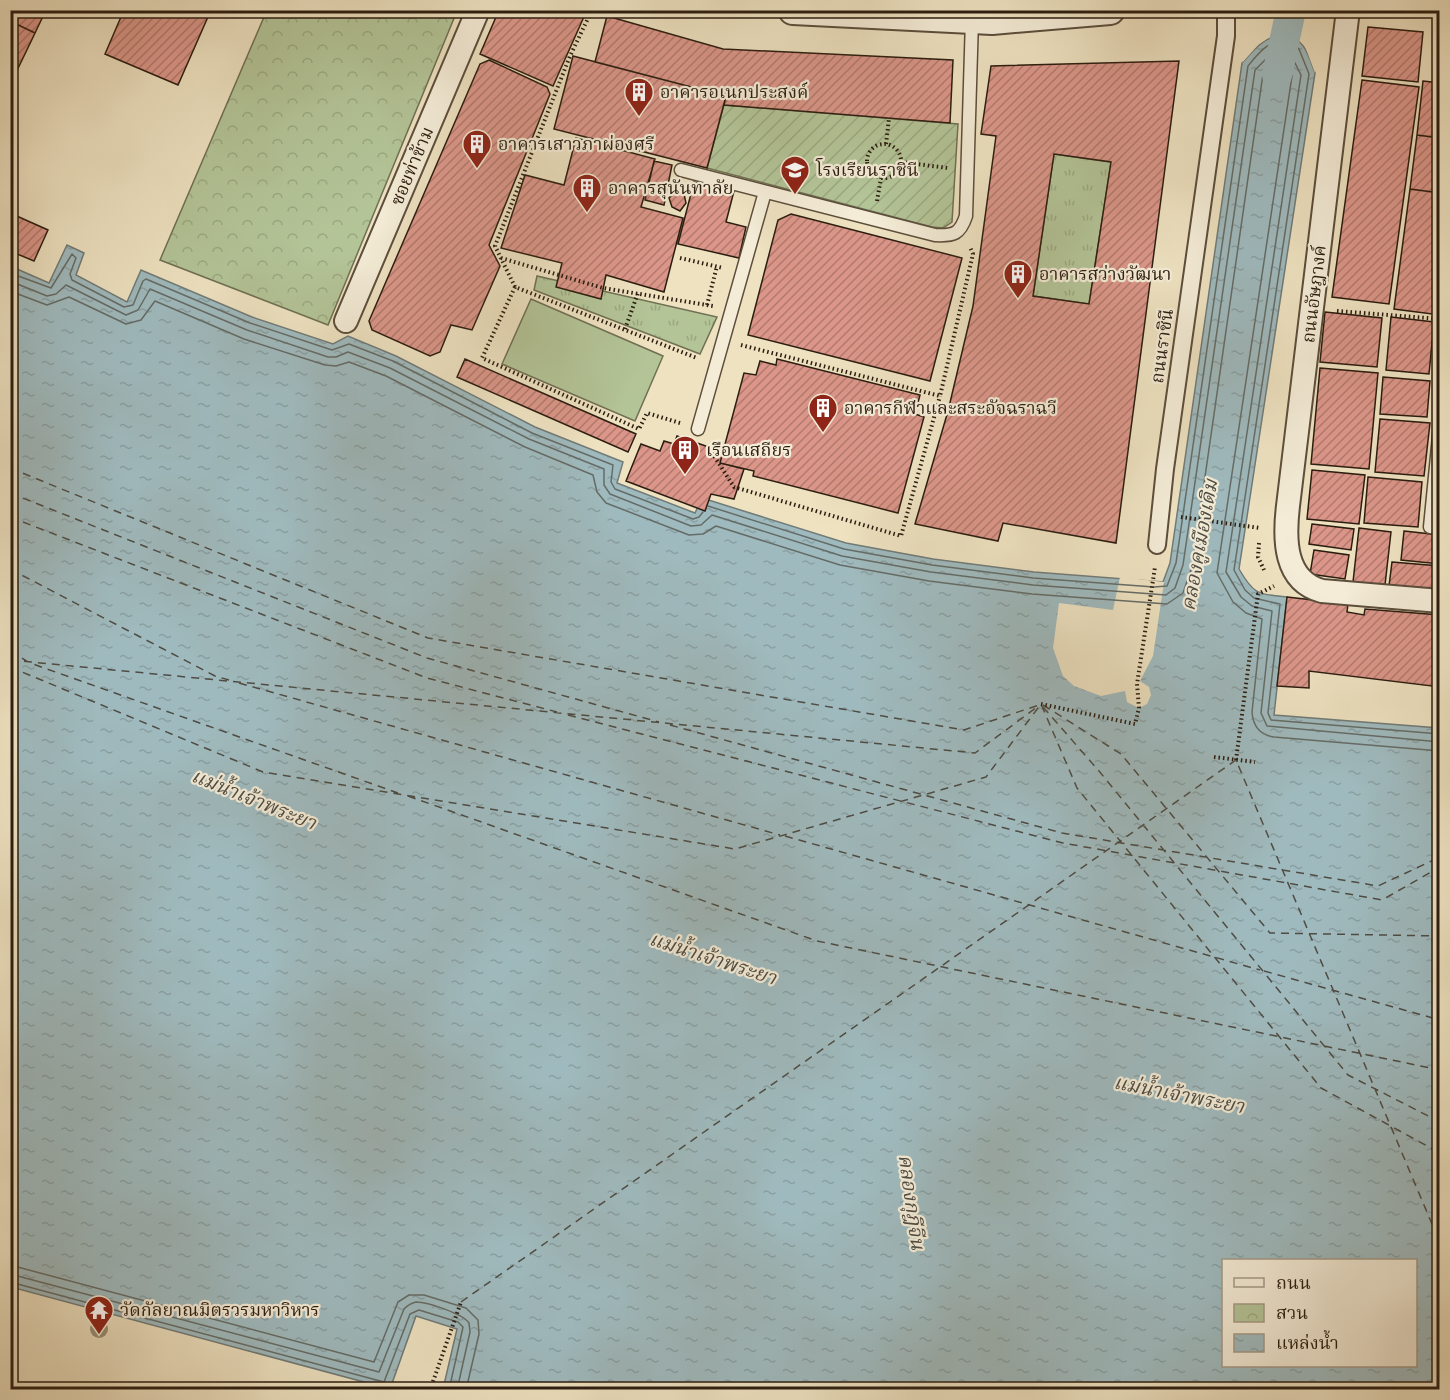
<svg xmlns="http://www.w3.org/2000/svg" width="1450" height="1400" font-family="'IM FELL English','Noto Serif Thai',serif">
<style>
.grass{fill:url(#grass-tufts);stroke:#6f7054;stroke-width:1.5}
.park{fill:url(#park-crowns);stroke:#6f7054;stroke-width:1.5}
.garden{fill:url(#garden-furrows);stroke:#6f7054;stroke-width:1.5}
.pitch{fill:#b3c497;stroke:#6f7054;stroke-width:1.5}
.water{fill:url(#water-ripples);stroke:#717b78;stroke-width:1.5;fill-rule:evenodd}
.pier{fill:#eee2c1}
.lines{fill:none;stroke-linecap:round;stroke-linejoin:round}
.shore{stroke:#656c67;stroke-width:1.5}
.canal{stroke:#9fbabe;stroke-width:30}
.ferry{stroke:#4e4c44;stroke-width:1.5;stroke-dasharray:8 6;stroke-linecap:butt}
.building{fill:url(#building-hatch);stroke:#2b1d10;stroke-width:1.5;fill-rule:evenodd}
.service-casing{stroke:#5c4e3c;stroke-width:15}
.pedestrian-casing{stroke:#5c4e3c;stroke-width:20}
.minor-casing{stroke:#5c4e3c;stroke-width:26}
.tertiary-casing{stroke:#5c4e3c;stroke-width:32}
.path{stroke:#2b1d10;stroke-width:4;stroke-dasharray:1.5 3;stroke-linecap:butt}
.service{stroke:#f4ecd7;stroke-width:12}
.pedestrian{stroke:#f4ecd7;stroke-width:16}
.minor{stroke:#f4ecd7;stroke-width:22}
.tertiary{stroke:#f4ecd7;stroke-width:28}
.tree{fill:#999176}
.labels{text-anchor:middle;stroke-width:4.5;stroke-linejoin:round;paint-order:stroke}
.poi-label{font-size:18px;fill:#2b1d10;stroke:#f4ecd7;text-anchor:start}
.street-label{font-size:18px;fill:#2b1d10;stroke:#f4ecd7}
.water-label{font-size:20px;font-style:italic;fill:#4e4c44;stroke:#f4ecd7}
</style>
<defs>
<pattern id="grass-tufts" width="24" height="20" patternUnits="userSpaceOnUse" patternTransform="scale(1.5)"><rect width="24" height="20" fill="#b3c497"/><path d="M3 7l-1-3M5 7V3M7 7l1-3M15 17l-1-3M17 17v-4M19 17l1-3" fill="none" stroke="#9aa881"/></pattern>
<pattern id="park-crowns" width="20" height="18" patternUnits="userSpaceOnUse" patternTransform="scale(1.5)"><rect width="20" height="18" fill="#b3c497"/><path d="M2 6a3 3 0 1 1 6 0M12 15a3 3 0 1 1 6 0" fill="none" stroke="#9aa881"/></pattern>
<pattern id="garden-furrows" width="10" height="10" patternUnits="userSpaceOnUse" patternTransform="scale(1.5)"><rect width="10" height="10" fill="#b3c497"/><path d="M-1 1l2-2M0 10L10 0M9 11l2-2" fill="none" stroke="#9aa881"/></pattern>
<pattern id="water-ripples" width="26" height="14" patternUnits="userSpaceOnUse" patternTransform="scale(1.5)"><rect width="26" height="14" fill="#9fbabe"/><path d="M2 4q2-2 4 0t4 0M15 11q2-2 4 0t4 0" fill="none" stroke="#899fa2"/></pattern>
<pattern id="building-hatch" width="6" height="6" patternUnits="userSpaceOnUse" patternTransform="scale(1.5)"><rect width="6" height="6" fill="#db9689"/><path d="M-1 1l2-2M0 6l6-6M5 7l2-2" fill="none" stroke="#b27a6f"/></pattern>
</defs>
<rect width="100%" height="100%" fill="#eee2c1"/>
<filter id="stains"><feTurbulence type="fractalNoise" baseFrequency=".00333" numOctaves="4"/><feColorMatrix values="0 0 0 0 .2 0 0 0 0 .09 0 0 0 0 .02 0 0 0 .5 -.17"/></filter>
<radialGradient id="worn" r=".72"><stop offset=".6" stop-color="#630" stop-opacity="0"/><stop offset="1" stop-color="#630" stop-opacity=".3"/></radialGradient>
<path class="grass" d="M1054,154l57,8 -22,142 -56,-8z
M537,276l180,41 -17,37 -166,-64z"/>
<path class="park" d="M267,10l190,1 -129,314 -168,-65z"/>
<path class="garden" d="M724,105l234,19 -6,98 -9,6 -11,-1 -225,-59z"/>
<path class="pitch" d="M531,299l132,57 -28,65 -133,-57z"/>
<path class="water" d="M1284,34c21,5 24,20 31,39l-76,496c15,26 19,25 48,28l-13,118 165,13v661h-996l14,-60 -41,-13 -26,73 -379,-102 -1,-1021 39,17 18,-38 17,8 -8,22 51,27 14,-32 111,47 81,27 15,-8 48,20 139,71 88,35 -6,21 78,30 7,-15 144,45 87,16 101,13 129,10 7,-19 72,-500c13,-15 22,-26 42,-29zM1224,1260h192v106h-192z"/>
<path class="pier" d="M1284,31l14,3 9,10 9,22 -1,7 -10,-27 -9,-9 -12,-3 -13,2 -13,9 -16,18 2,-7 12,-14 14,-9z
M1120,577l44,5 -11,74 -13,25 9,6 2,8 -4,9 -8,4 -12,-6 -2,-11 -24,5 -27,-10 -11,-10 -10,-28 6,-45 54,7z"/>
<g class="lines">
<path class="shore" d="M10,273l41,15 21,-34 4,4 -6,16 2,6 52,27 9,-2 10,-24 3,-2 104,44 82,27 17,-6 44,17 139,72 81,32 -2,17 4,7 78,30 6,-2 4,-5
M10,281l37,15 9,-2 10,-9 60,30 12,-5 12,-21 97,41 81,27h8l12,-5 42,16 139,71 75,30v16l6,9 81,32 10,-1 11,-10 130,41 89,16 102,13 133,10 9,-7 8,-23 72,-495 21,-21h12l13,26 -75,497 15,25 11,9 20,5 -11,102 6,13 173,16
M10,291l37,14 22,-8 57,27 15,-4 14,-19 89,38 81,26 11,1 13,-4 37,14 139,71 68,28 4,17 9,11 83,32 14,-1 13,-8 124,39 89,16 103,13 135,10 16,-11 9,-26 71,-493 10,-12 11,-5 8,19 -75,497 16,29 13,11 16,6 -10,93c1,14 8,23 22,25l166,14
M708,506l136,43 88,16 101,13 121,9 13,-1 9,-23 72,-497c12,-15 23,-29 44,-24l7,7 10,25 -75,496 11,20 9,8 26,6 -12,109 3,7 169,14
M10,1265l364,97 24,-60 11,-7h15l42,13 12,12 1,14 -13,56
M10,1274l369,98 25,-63c4,-4 7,-6 12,-7 12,0 47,12 53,21l1,9 -13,58
M10,1282l374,100 26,-68 9,-4 39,12 5,5 -14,63"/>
<path class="canal" d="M1277,75l14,-65"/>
<path class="ferry" d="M10,468l418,170 536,92 75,-25
M10,493l417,165 232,64
M10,517l417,161 130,34
M10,569l205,107 14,4
M10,651l20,12 368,130
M10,660l965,93 62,-46
M10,667l253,105 472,77 251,-72 55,-73 36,84 244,300 119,65
M239,683l541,152
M1043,705l78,49 149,179 170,3
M1043,707l56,64 249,304 92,47
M568,715l495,128 319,57 58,-33
M670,725l392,108 316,53 62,-29
M408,796l409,145 623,129
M785,836l475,134
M1264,971l176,49
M461,1302l775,-542 204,483"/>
</g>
<path class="building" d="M10,10h36l-11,23 -25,-12z
M124,10h87l-33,75 -73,-31z
M499,10h88l-34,76 -73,-32z
M607,16l116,33 230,11 -3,63 -226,-18 2,-9 -131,-34z
M10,21l25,12 -25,52z
M1368,27l55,5 -5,50 -56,-6z
M573,56l153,40 -19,72 -153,-39z
M489,60l58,27 3,7 -61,151 11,21 -28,64 -21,-5 -11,27 -10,4 -58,-26 -3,-9 111,-257z
M1179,61l-63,482 -113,-20 -5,18 -83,-17 33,-113 25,-105 23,-170 -15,-2 10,-68zM1054,154l57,8 -22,142 -56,-8z
M1362,80l57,7 -30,217 -57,-7z
M1423,81l17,2v55l-23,-3z
M1417,135l23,3v55l-30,-4z
M576,138l79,21 -14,48 42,11 -19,74 -58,-17 -5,24 -45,-12 6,-24 -61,-15 24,-73 39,10z
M654,161l18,4 -8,40 -19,-5z
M694,182l40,9 -8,31 20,5 -7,31 -61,-14z
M1410,189l30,4v122l-46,-6z
M675,192l9,2 2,9 -6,8 -8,-4 -3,-9z
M10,213l38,17 -14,31 -24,-10z
M791,214l171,44 -32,123 -182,-46 30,-115z
M1325,312l57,6 -5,49 -57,-5z
M1391,317l43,5 -5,52 -43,-4z
M465,359l171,75 -8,18 -171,-75z
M777,359l143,36 -5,19 9,3 -26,96 -145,-37 1,-5 -34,-8 24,-90 12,2 4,-14 16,4z
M1320,368l58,5 -9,96 -58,-5z
M1383,377l47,4 -3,36 -47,-3z
M1380,419l50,4 -6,53 -49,-4z
M677,436l46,16 -3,11 24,6 -10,30 -23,-5 -6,17 -79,-30 15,-37 19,7 4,-10 10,3z
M1312,470l53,5 -6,49 -52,-5z
M1368,477l54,5 -4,45 -54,-4z
M1312,524l42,5 -3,21 -42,-6z
M1359,528l32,4 -6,53 -32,-3z
M1404,531l36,4v29l-39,-4z
M1314,550l35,5 -4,24 -35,-5z
M1392,562l48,4v23l-51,-3z
M1287,597l61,7 -1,8 17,3 1,-6 75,6v72l-131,-16v17l-32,-2z"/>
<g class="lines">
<g class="service-casing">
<path id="service" d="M681,170l254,65c19,1 25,-1 31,-19l6,-197
M1440,426l-10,101 10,1
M698,429l67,-237"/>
</g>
<g class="pedestrian-casing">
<path id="pedestrian" d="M1157,545l8,-76 61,-433v-26"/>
</g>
<g class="minor-casing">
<path id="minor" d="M1348,10l-60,496c-4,33 -4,75 34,85l118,10
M346,321l132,-311"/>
</g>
<g class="tertiary-casing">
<path id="tertiary" d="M793,10l199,10 118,-10"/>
</g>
<path class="path" d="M867 161a17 17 0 1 1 34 0a17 17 0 1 1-34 0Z
M886,144l3,-26
M901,162l47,6
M877,201l4,-23
M501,258l102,30 110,18
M680,258l43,10
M515,287l-20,-41 75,-190 22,-46
M707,305l10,-39
M1337,311l103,8
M625,329l13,-36
M741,345l199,51 33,-142 -3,-7
M680,423l-33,-10 -8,16 -157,-71 33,-71 182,71
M707,445l27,42 167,49 39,-140
M1181,517l79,11
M1259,543l-1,14 6,13
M1041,704l94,20 4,-16 -2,-24 18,-117
M1214,757l41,5
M1236,760l22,-166 16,-8
M430,1390l31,-88"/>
<use href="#service" class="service"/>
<use href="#pedestrian" class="pedestrian"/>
<use href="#minor" class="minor"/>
<use href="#tertiary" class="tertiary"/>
</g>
<circle class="tree" cx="99" cy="1329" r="9"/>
<defs>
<g id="building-pin" transform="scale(1.5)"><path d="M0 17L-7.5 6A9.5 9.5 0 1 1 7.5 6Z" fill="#8f2418" stroke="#f4ecd7"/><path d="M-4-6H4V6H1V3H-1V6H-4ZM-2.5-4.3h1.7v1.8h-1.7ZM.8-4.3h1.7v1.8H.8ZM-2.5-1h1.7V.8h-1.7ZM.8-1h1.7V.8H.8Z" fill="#fff"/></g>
<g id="school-pin" transform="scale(1.5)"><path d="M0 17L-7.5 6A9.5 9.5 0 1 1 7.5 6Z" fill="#8f2418" stroke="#f4ecd7"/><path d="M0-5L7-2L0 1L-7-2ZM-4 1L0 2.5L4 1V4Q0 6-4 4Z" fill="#fff"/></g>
<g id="temple-pin" transform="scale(1.5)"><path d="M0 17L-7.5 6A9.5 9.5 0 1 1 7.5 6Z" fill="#8f2418" stroke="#f4ecd7"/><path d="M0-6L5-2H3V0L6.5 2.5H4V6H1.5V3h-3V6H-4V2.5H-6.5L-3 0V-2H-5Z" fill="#fff"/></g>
</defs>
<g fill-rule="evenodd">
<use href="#building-pin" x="639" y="92"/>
<use href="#building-pin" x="477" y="144"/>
<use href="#school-pin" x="795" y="170"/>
<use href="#building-pin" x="587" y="188"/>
<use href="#building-pin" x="1018" y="274"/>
<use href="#building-pin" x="823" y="408"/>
<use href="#building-pin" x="685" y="450"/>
<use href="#temple-pin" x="99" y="1310"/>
</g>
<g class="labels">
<g class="poi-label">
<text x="660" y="98">อาคารอเนกประสงค์</text>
<text x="498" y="150">อาคารเสาวภาผ่องศรี</text>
<text x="816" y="176">โรงเรียนราชินี</text>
<text x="608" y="194">อาคารสุนันทาลัย</text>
<text x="1039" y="280">อาคารสว่างวัฒนา</text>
<text x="844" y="414">อาคารกีฬาและสระอัจฉราฉวี</text>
<text x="706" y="456">เรือนเสถียร</text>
<text x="120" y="1316">วัดกัลยาณมิตรวรมหาวิหาร</text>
</g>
<g class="street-label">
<text transform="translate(412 166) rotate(-67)" y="6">ซอยท่าข้าม</text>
<text transform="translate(1314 294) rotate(-83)" y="6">ถนนอัษฎางค์</text>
<text transform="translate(1162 346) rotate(-82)" y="6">ถนนราชินี</text>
</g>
<g class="water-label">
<text transform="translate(1199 545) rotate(-80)" y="7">คลองคูเมืองเดิม</text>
<text transform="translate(254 799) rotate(22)" y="7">แม่น้ำเจ้าพระยา</text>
<text transform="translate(713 958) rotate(18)" y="7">แม่น้ำเจ้าพระยา</text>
<text transform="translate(1179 1094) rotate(11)" y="7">แม่น้ำเจ้าพระยา</text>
<text transform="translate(912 1202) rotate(82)" y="7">คลองกุฎีจีน</text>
</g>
</g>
<rect width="1450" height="1400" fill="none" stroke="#eee2c1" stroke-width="36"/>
<rect x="12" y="12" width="1426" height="1376" fill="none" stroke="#2b1d10" stroke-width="3"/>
<rect x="18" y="18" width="1414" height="1364" fill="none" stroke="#2b1d10" stroke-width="1.5"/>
<rect x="1222" y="1259" width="195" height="108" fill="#f4ecd7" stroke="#a49987" stroke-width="1.5"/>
<rect x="1234" y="1278" width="30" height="9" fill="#f4ecd7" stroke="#a49987" stroke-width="1.5"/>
<text x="1276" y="1289" font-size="18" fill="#2b1d10">ถนน</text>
<rect x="1234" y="1304" width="30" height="18" fill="url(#park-crowns)" stroke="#a49987" stroke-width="1.5"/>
<text x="1276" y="1319" font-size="18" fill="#2b1d10">สวน</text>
<rect x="1234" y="1334" width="30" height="18" fill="url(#water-ripples)" stroke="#a49987" stroke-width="1.5"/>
<text x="1276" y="1349" font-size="18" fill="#2b1d10">แหล่งน้ำ</text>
<rect width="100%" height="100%" filter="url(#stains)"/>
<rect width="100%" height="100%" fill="url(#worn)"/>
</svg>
